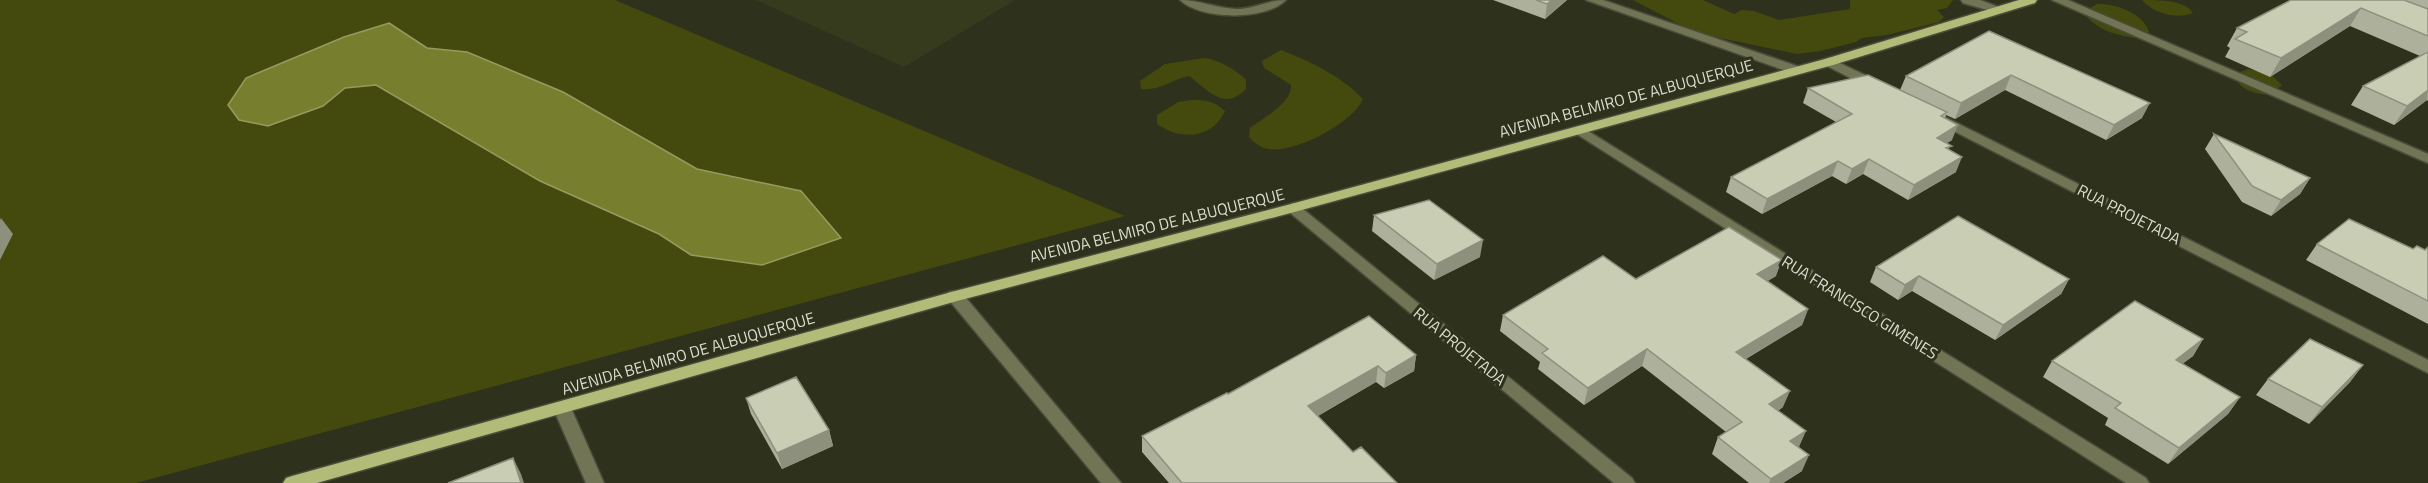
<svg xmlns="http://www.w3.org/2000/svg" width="2428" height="483" font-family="'Titillium Web',sans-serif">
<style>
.built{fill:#373b1e}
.green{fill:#44490e}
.water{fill:#777f2e;stroke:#959b5e;stroke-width:1.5}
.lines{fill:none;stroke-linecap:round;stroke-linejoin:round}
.minor-casing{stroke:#4a4c39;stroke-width:3}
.major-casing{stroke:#4a4c39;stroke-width:3}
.minor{fill:#717555;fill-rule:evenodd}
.major{fill:#b2bb78;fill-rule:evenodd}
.wall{fill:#adb09a}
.shaded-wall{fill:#8d907d}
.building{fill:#c9cdb3;stroke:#8d907d;stroke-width:1.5}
.labels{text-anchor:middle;stroke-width:6;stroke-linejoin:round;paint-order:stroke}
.street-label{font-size:16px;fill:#dadccf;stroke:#2e311c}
</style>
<rect width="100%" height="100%" fill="#2e311c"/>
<path class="built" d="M756,0h259l-111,67z"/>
<path class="green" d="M0,0h615l510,216 -989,267h-136z
M1633,0h70l31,14 8,-4 12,1 25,9 71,-11v-9h103l-6,8 -10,2 7,7 -5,5 -52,13 -25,3 -6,4 -36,9 -23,3 -101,-21z
M2142,0c17,0 44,0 51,13 -16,7 -40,0 -51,-13z
M2097,4c17,-1 47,9 52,28l-7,6h-7c-19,-3 -39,-8 -50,-24v-3z
M1281,50c30,12 59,25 82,49 -10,24 -69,55 -95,50 -9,-2 -13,-6 -19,-12l1,-9c13,-10 42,-25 41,-43l-27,-17 -2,-7z
M1204,58c13,1 33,12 42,22v9c-22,23 -38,1 -57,-13 -18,4 -29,15 -48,13l-1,-8 25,-17z
M2248,69l21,4 13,12 -12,10c-14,-1 -33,-5 -35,-21z
M1191,100c15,0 23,1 34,11 -13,29 -46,29 -68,13v-9l21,-13z"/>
<path class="water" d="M389,23l38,25 40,4 96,40 134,77 104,22 40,47 -79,27 -71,-10 -32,-21 -119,-53 -164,-96 -31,3 -22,18 -55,20 -29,-6 -11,-15 18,-27 98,-41z"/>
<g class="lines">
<g class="minor-casing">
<path id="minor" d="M1180,0c19,0 36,8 56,9 18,0 32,-9 50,-9 -21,21 -85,20 -106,0z
M1586,0h17l197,67 2,3 -2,3h-8z
M1961,0h19l24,9 -6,4 -35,-10z
M2052,0h16l360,154v9z
M1829,58l51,24 1,3 -1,3h-10l-45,-23 -2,-3 2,-3z
M1941,115l487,245v13l-492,-251 -2,-3 2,-3z
M1580,126l566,352 3,5h-23l-551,-350 -2,-3z
M1293,203l5,2 334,273 3,5h-21l-326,-272 -2,-3z
M955,291l6,1 160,191h-20l-152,-183 -2,-4 2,-4z
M562,402l6,2 3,4 33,75h-18l-33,-75 3,-4z"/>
</g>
<g class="major-casing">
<path id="major" d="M2019,0h18l-2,3 -202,62 -535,146 -341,90 -640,182h-34l3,-5 6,-2 663,-185 336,-87 534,-145z"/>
</g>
<use href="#minor" class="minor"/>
<use href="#major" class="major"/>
</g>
<path class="wall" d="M1493,0h74l-22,19z
M2291,0h137v101l-1,-1 -33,25 -43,-20 12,-19 57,-30 -70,-30 -80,51 -45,-20 5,-9 -3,-2 10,-18z
M1989,31l153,87 -36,22 -101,-50 -50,29 -9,-4 -1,3 7,22 -5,3 9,29 -48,28 -45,-26 -17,10 -14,-8 -70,38 -36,-22 5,-15 105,-55 -33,-19 5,-15 92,2 6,-14z
M2214,134l96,44 -10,16 -29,22 -29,-14 -37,-53z
M1374,215l106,42 -46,23 -62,-49z
M2317,244l108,6 3,-3v77l-122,-64z
M1876,267l193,12 -8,15 -66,46 -83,-49 -14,9 -28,-18z
M1776,276l-9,5 41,28 -6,16 -56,34 37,48 -5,4 21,36 3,24 -19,12h-34l-37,-29 6,-17 8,-5 -84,-66 -58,39 -46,-36 2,-7 -40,-31 3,-16 133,-36z
M2203,339l-10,17 -11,8 58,33 -12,17 -60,50 -63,-39 3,-7 -65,-41 9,-16z
M1416,355l-2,16 -30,17 -8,-6 -58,34 35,36 44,31h-228l-27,-31v-16l86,-42z
M2363,365l-13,17 -41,42 -53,-29 12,-16z
M746,398l83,32 4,16 -51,23 -31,-55z"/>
<path class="shaded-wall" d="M1552,0h15l-22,19 2,-15z
M2361,8l-11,18 -80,51 11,-19z
M2011,75l-6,15 -50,29 6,-16z
M2428,90l-1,10 -33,25 13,-19z
M2150,103l-8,15 -36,22 8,-15z
M1958,125l-6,15 -22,13 7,-15z
M1962,157l-6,15 -48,28 6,-15z
M1869,159l-6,15 -17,10 6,-15z
M1838,161l-6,15 -70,38 5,-15z
M2310,178l-10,16 -29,22 10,-16z
M1,218l12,16 -13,26v-40z
M1483,240l-3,17 -46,23 3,-16z
M1782,260l-6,16 -24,15 5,-17z
M1919,276l-7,15 -14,9 7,-15z
M2069,279l-8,15 -66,46 8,-15z
M1808,309l-6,16 -72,43 6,-16z
M2203,339l-10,17 -28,21 11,-17z
M1647,349l-5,17 -58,39 4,-17z
M1416,355l-2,16 -30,17 2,-15z
M2363,365l-13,17 -41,42 13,-17z
M1378,366l-2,16 -69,40 1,-16z
M1790,391l-7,16 -20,14 6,-17z
M2240,397l-12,17 -60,50 11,-16z
M829,430l4,16 -51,23 -5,-16z
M1806,431l-7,16 -9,-6z
M1809,455l-7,16 -19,12h-14l2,-4z
M513,458l8,16 3,9h-3z"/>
<path class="building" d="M1536,0h16l-5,4z
M2291,0h113l24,9v27l-67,-28 -80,50 -46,-19 12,-7 -10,-4z
M1989,31l161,72 -36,22 -103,-50 -50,28 -55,-27z
M2428,52v38l-21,16 -44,-20z
M1868,75l79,37 -6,4 17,9 -21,13 15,8 -6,2 16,9 -48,28 -45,-26 -17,10 -14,-8 -71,38 -36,-22 121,-63 -44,-26z
M2214,134l96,44 -29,22 -29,-14z
M1429,200l54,40 -46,24 -63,-49z
M1958,216l111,63 -66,46 -84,-49 -14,9 -29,-18z
M2349,219l64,30 4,-3 8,4 3,-3v54l-111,-57z
M1729,227l53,33 -25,14 51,35 -72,43 54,39 -21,13 37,27 -16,10 19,14 -38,24 -53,-42 24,-15 -95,-73 -59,39 -46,-35 6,-4 -45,-34 100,-59 33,23z
M2135,301l68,38 -27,21 64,37 -61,51 -64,-40 6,-5 -69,-42z
M1369,316l47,39 -30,18 -8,-7 -70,40 45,46 8,-5 36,36h-215l-40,-47 85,-43 1,1z
M2310,339l53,26 -41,42 -54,-28z
M796,377l33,53 -52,23 -31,-55z
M513,458l8,25h-73z"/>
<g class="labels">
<g class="street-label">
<text transform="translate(1626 98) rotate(-15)" y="6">AVENIDA BELMIRO DE ALBUQUERQUE</text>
<text transform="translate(2129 214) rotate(27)" y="6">RUA PROJETADA</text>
<text transform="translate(1157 225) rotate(-14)" y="6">AVENIDA BELMIRO DE ALBUQUERQUE</text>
<text transform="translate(1860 307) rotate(32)" y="6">RUA FRANCISCO GIMENES</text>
<text transform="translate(1460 346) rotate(39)" y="6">RUA PROJETADA</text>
<text transform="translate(688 353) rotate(-16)" y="6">AVENIDA BELMIRO DE ALBUQUERQUE</text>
</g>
</g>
</svg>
